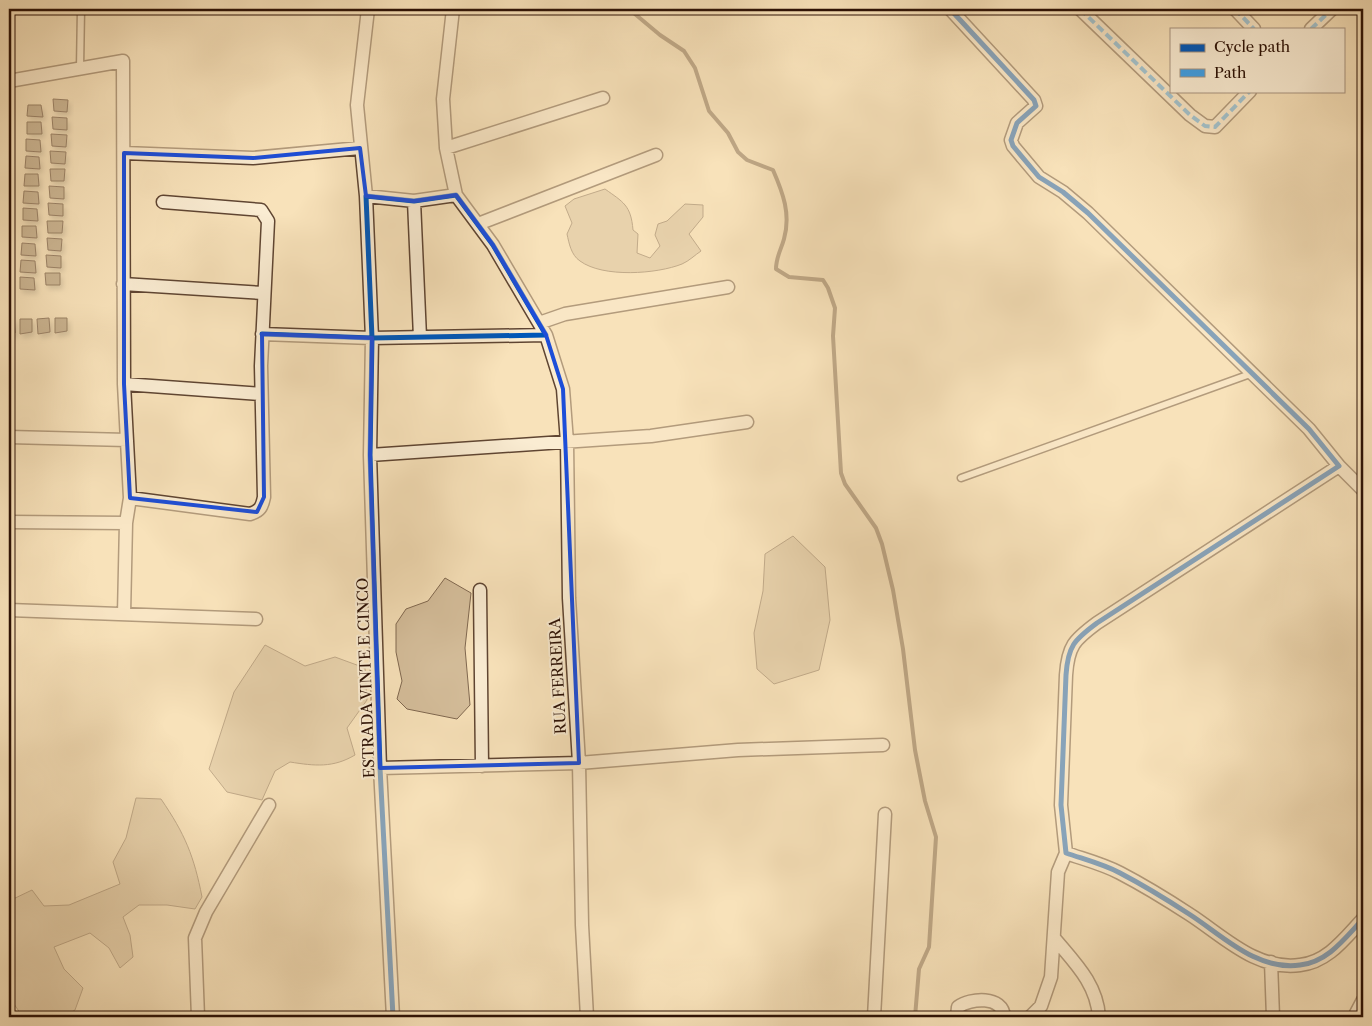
<svg xmlns="http://www.w3.org/2000/svg" width="1372" height="1026" font-family="'Libre Caslon Text',serif">
<style>
.green{fill:#d5be9b;stroke:#806850}
.lines{fill:none;stroke-linecap:round;stroke-linejoin:round}
.stream{stroke:#7d644c;stroke-width:4}
.building{fill:#967e63;stroke:#2c1105;filter:url(#shadow)}
.lane-casing{stroke:#5f4532;stroke-width:9}
.street-casing{stroke:#5f4532;stroke-width:15}
.lane{stroke:#faecd2;stroke-width:6}
.street{stroke:#faecd2;stroke-width:12}
.quiet{stroke:#3ea1e9;stroke-width:4;stroke-dasharray:8 4;stroke-linecap:butt}
.cycleway-casing{stroke:#faecd2;stroke-width:8}
.cycleway{stroke:#0057b8;stroke-width:5}
.marked{fill:none;stroke:#1d4ed8;stroke-width:4;stroke-linejoin:round}
.labels{text-anchor:middle;stroke-width:4;stroke-linejoin:round;paint-order:stroke}
.street-label{font-size:15px;fill:#2c1105;stroke:#faecd2}
</style>
<defs>
<filter id="shadow"><feDropShadow dx="2.5" dy="4" stdDeviation="2.5" flood-color="#0004"/></filter>
</defs>
<rect width="100%" height="100%" fill="#f8e2ba"/>
<filter id="stains"><feTurbulence type="fractalNoise" baseFrequency=".004" numOctaves="4"/><feColorMatrix values="0 0 0 0 .2 0 0 0 0 .09 0 0 0 0 .02 0 0 0 .5 -.17"/></filter>
<radialGradient id="worn" r=".72"><stop offset=".6" stop-color="#630" stop-opacity="0"/><stop offset="1" stop-color="#630" stop-opacity=".3"/></radialGradient>
<path class="green" d="M605,189c18,13 26,16 28,41l5,4 -1,19 13,5 10,-12 -5,-11 3,-11 9,-3 18,-17 18,1v12l-14,17 12,17c-6,4 -12,10 -19,13 -25,10 -79,14 -102,-3 -9,-6 -11,-18 -13,-27l5,-11 -7,-17 9,-7z
M793,536l32,31 5,53 -11,50 -45,14 -17,-15 -3,-36 9,-42 2,-37z
M445,578l26,15 -6,55 5,57 -13,14 -50,-10 -10,-10 5,-18 -6,-29v-28l10,-15 22,-8z
M265,645l40,21 30,-9 30,11 2,32 -20,28 8,27c-22,13 -40,11 -65,7l-15,9 -13,29 -35,-8 -18,-23 25,-77z
M136,798l25,1c24,35 33,57 41,98l-7,12 -28,-4h-28l-16,12 7,18 3,22 -13,11 -11,-20 -19,-15 -36,14 10,22 19,19 -8,22 -12,7h-40l-14,-20v-96l23,-11 12,16 25,-1 51,-21 -7,-22 13,-24z"/>
<g class="lines">
<path class="stream" d="M629,9l31,26 24,16 11,17 14,43 19,22 10,19 9,8 26,10c10,23 18,44 11,69 -3,11 -8,18 -8,30l13,8 34,3 5,8 7,20 -2,28 8,137 4,11 31,44 6,16 11,46 10,59 12,101 10,51 11,36 -7,110 -10,22 -4,48"/>
</g>
<path class="building" d="M53,99l15,1 -1,12 -13,-1z
M28,105h13l2,12 -16,-1z
M52,117l15,1v12l-14,-1z
M27,122h14l1,12h-15z
M51,134l16,1 -1,12 -14,-1z
M26,139l14,1 1,12 -15,-1z
M50,151l16,1 -1,12 -14,-1z
M26,156l13,1 1,12 -15,-1z
M50,169h15l-1,12h-13z
M25,174h13l1,12h-15z
M49,186l15,1v12l-14,-1z
M24,191l14,1 1,12 -16,-1z
M48,203l15,1v12l-14,-1z
M23,208l14,1 1,12 -15,-1z
M47,221h16l-1,12h-14z
M22,226h14l1,12 -15,-1z
M47,238l15,1 -1,12 -13,-1z
M22,243l13,1 1,12 -15,-1z
M46,255l15,1v12l-14,-1z
M21,260l14,1 1,12 -16,-1z
M45,273h15v12h-14z
M20,277l14,1 1,12 -15,-1z
M49,318l1,14 -12,2 -1,-15z
M55,318h12v13l-12,2z
M9,319h5l1,14 -5,2z
M20,319h12v13l-12,2z"/>
<g class="lines">
<g class="lane-casing">
<path id="lane" d="M80,68l1,-59
M961,478l292,-105"/>
</g>
<g class="street-casing">
<path id="street" d="M453,9l-10,90 3,49 10,47
M950,9l84,91 2,6 -19,17 -6,17 2,6 26,31 24,15 25,21 221,216 30,37 -242,157c-23,17 -29,23 -31,52l-5,130 5,48c17,6 37,11 54,20 23,12 46,26 69,41 33,21 67,57 111,51 28,-3 45,-27 63,-46
M1080,9l110,106 15,11 10,1 35,-36
M1235,9l19,20
M1311,29l21,-20
M9,81l114,-20 1,323 6,114 -4,25 -2,91
M446,148l157,-50
M124,153l129,5 107,-10
M366,196l-9,-91 11,-96
M414,201l6,136
M478,224l178,-69
M123,284l140,9
M539,323l26,-9 163,-27
M262,334l110,4 174,-3 -53,-90 -37,-50 -42,6 -48,-5 6,142 -2,117 10,313 13,249
M546,335l17,54 4,53 2,156 10,165 3,162 5,92
M124,384l137,10
M9,437l118,3
M370,455l281,-19 96,-14
M1339,466l24,24
M130,498l120,16c10,-3 12,-7 14,-17l-3,-131 7,-145 -7,-11 -98,-8
M9,522l117,1
M480,590l2,176
M9,610l247,9
M380,768l199,-5 159,-13 145,-5
M1055,939c20,24 42,45 44,78
M1271,962l2,55
M198,1017l-3,-79 11,-26 63,-107
M874,1017l11,-203
M957,1017l1,-10c12,-9 45,-12 46,10
M1030,1017l11,-11 10,-29 7,-105 8,-19
M1354,1017l9,-17"/>
</g>
<use href="#lane" class="lane"/>
<use href="#street" class="street"/>
<path class="quiet" d="M1080,9l110,106 15,11 10,1 35,-36
M1235,9l19,20
M1311,29l21,-20"/>
<g class="cycleway-casing">
<path id="cycleway" d="M950,9l84,91 2,6 -19,17 -6,17 2,6 26,31 24,15 25,21 221,216 30,37 -242,157c-23,17 -29,23 -31,52l-5,130 5,48c17,6 37,11 54,20 23,12 46,26 69,41 33,21 67,57 111,51 28,-3 45,-27 63,-46
M262,334l110,4 174,-3 -53,-90 -37,-50 -42,6 -48,-5 6,142 -2,117 10,313 13,249"/>
</g>
<use href="#cycleway" class="cycleway"/>
</g>
<path d="M0 0H1372V1026H0ZM360,148l6,48 48,5 42,-6 37,50 53,90 17,54 16,374 -199,5 -10,-313 2,-117 -110,-4 2,163 -7,15 -127,-14 -6,-114v-231l129,5z" fill="#f8e2ba" fill-opacity=".55" fill-rule="evenodd"/>
<path class="marked" d="M360,148l6,48 48,5 42,-6 37,50 53,90 17,54 16,374 -199,5 -10,-313 2,-117 -110,-4 2,163 -7,15 -127,-14 -6,-114v-231l129,5z"/>
<g class="labels">
<g class="street-label">
<text transform="translate(558 676) rotate(-93)" y="5">RUA FERREIRA</text>
<text transform="translate(366 678) rotate(-92)" y="5">ESTRADA VINTE E CINCO</text>
</g>
</g>
<rect width="1372" height="1026" fill="none" stroke="#f8e2ba" stroke-width="30"/>
<rect x="10" y="10" width="1352" height="1006" fill="none" stroke="#2c1105" stroke-width="2.5"/>
<rect x="15" y="15" width="1342" height="996" fill="none" stroke="#2c1105"/>
<rect x="1170" y="28" width="175" height="65" fill="#faecd2" stroke="#a89480"/>
<rect x="1180" y="44" width="25" height="8" fill="#0057b8" stroke="#a89480"/>
<text x="1214" y="52" font-size="15" fill="#2c1105">Cycle path</text>
<rect x="1180" y="69" width="25" height="8" fill="#3ea1e9" stroke="#a89480"/>
<text x="1214" y="78" font-size="15" fill="#2c1105">Path</text>
<rect width="100%" height="100%" filter="url(#stains)"/>
<rect width="100%" height="100%" fill="url(#worn)"/>
</svg>
